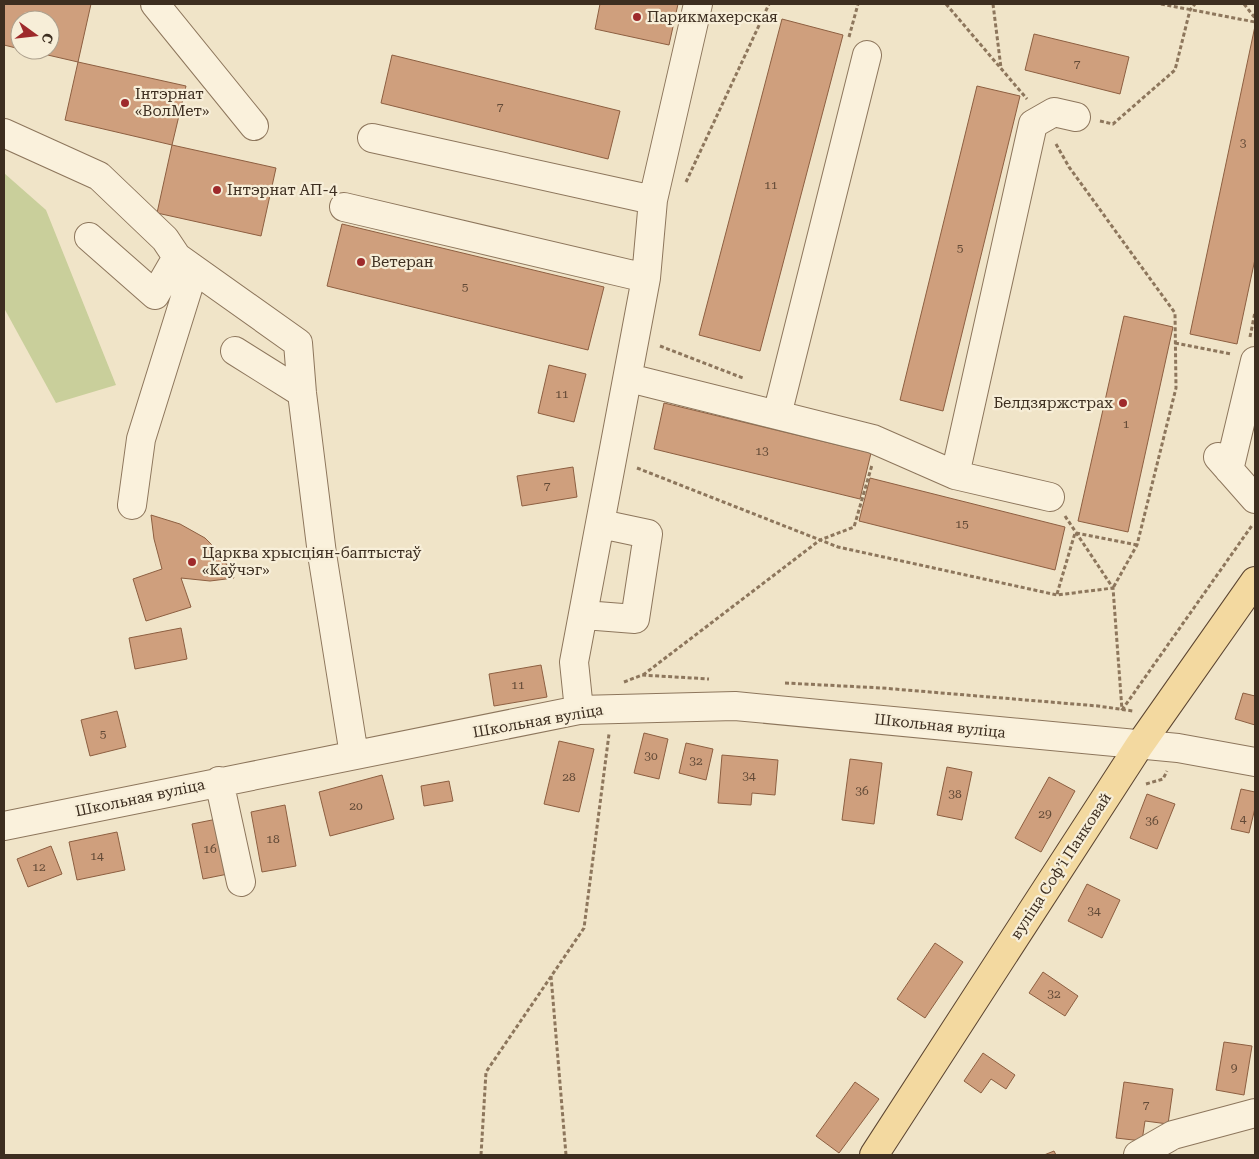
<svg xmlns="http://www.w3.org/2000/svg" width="1259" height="1159" font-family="'Roboto Serif',serif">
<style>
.green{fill:#c9cf9b}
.building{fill:#cf9f7d;stroke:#8d5f41}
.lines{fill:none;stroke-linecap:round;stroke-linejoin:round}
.minor-casing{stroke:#8d765c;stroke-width:30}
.major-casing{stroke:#5b4430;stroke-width:30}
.path{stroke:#8d765c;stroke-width:3;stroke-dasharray:4 2.5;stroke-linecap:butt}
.minor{stroke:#faf1dc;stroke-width:28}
.major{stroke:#f3d9a0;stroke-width:28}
.poi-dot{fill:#9e2a2b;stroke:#f7eed8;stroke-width:2}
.labels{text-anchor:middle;stroke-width:4.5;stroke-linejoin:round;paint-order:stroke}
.number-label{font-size:12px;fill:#624a37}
.poi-label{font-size:15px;fill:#3d2e20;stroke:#f7eed8;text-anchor:start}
.street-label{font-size:15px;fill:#3d2e20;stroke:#f7eed8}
</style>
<rect width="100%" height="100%" fill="#f0e4c8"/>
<path class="green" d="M4,173l42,37 70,175 -60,18 -52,-95z"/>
<path class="building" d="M4,4h87l-13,58 -52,-12h24v-30h-30v29l-16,-4z
M600,4h78l-9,41 -74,-16z
M782,19l61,16 -83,316 -61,-16z
M1255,26v233l-18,85 -47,-10z
M1034,34l95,23 -9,37 -95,-24z
M392,55l228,56 -12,48 -227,-56z
M78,62l108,24 -14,59 -107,-25z
M977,86l43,10 -77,315 -43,-11z
M172,145l104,23 -15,68 -104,-23z
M342,224l262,63 -16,63 -261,-64z
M1124,316l49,11 -45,205 -50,-11z
M549,365l37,9 -12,48 -36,-9z
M664,403l207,50 -11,46 -206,-50z
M573,467l4,30 -55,9 -5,-30z
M870,478l195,49 -10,43 -196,-49z
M151,515l29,9 25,14 16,16 13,24 -24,3 -29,-3 10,29 -45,14 -13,-42 29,-10 -8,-30z
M181,628l6,31 -52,10 -6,-31z
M541,665l6,32 -53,9 -5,-32z
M1243,693l12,3v29l-20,-6z
M117,711l9,36 -36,9 -9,-36z
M644,733l24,6 -9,40 -25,-6z
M559,741l35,8 -15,63 -35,-8z
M686,743l27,6 -7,31 -27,-7z
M722,755l56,5 -3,35 -23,-2 -1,12 -33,-2z
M850,759l32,4 -8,61 -32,-4z
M947,767l25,5 -10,48 -25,-5z
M382,775l12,44 -64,17 -11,-44z
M1049,777l26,14 -34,61 -26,-14z
M449,781l4,20 -29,5 -3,-20z
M1241,789l14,3v16l-6,25 -18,-4z
M1147,794l28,10 -18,45 -27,-11z
M285,805l11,61 -34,6 -11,-60z
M217,819l11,55 -25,5 -11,-55z
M117,832l8,38 -48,10 -8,-38z
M51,846l11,28 -34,13 -11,-28z
M1087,884l33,16 -18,38 -34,-17z
M935,943l28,19 -38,56 -28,-19z
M1043,972l35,24 -13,20 -36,-23z
M1224,1042l28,4 -8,49 -28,-5z
M983,1053l32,22 -9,14 -15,-10 -10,14 -17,-12z
M855,1082l24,17 -40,54 -23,-17z
M1124,1082l49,7 -5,35 -23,-3 -3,20 -26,-3z
M1054,1151l2,4h-12z"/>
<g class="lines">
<g class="minor-casing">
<path id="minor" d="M155,4l99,122
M4,133l95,43 66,63 12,18 121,86 4,50 20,161 32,201
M372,138l281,62
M344,207l302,71
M89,237l66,58 22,-38
M235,351l67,42
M629,378l244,61 82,36 78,-351 21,-12 22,5
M777,415l90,-360
M1218,457l37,42
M1229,470l26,-109
M955,475l95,22
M132,505l9,-66 53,-170
M584,615l51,4 13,-85 -47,-10
M579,710l-5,-48 72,-384 7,-78 45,-196
M219,781l22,101
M4,826l575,-116 156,-4 443,42 77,14
M1138,1155l35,-20 82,-22"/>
</g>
<g class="major-casing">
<path id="major" d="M874,1155l265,-409 116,-165"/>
</g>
<path class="path" d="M946,4l81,95
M993,4l8,64
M1161,4l94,18
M1244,4l11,14
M849,37l9,-33
M1100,121l13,3 62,-54 15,-60 5,-6
M1056,144l13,23 106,146 1,75 -39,157 -24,43
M686,182l83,-178
M1250,337l5,-25
M1175,343l56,11
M660,346l83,32
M637,468l201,79 219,48 56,-7
M1065,516l48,72 9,122
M1076,533l61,12
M1057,594l18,-61
M643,675l177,-135 34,-13 18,-62
M624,682l18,-7 67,4
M785,683l97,5 216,18 35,5
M1122,710l131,-186
M1146,784l17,-5 4,-8
M551,976l15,179
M481,1155l5,-83 98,-144 25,-194"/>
<use href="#minor" class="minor"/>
<use href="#major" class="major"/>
</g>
<g class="poi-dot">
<circle cx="637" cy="17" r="5"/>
<circle cx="125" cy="103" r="5"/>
<circle cx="217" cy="190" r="5"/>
<circle cx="361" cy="262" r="5"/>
<circle cx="1123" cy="403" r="5"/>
<circle cx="192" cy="562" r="5"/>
</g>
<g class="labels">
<g class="number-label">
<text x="1077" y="68">7</text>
<text x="500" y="111">7</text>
<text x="1243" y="147">3</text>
<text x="771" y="189">11</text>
<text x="960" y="252">5</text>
<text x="465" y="291">5</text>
<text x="562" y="398">11</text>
<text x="1126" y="428">1</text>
<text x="762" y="455">13</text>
<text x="547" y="490">7</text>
<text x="962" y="528">15</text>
<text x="518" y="689">11</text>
<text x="103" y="738">5</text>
<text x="651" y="760">30</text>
<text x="696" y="765">32</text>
<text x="749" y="780">34</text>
<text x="569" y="781">28</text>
<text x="862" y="795">36</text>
<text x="955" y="798">38</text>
<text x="356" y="810">20</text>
<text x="1045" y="818">29</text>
<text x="1243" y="823">4</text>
<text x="1152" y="825">36</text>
<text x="273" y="843">18</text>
<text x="210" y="853">16</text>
<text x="97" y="860">14</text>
<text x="39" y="871">12</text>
<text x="1094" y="915">34</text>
<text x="1054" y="998">32</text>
<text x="1234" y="1072">9</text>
<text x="1146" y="1109">7</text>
</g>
<g class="poi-label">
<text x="647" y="22">Парикмахерская</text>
<text x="135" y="99">Інтэрнат<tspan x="135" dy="17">«ВолМет»</tspan></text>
<text x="227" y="195">Інтэрнат АП-4</text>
<text x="371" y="267">Ветеран</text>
<text x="1113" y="408" text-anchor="end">Белдзяржстрах</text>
<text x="202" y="558">Царква хрысціян-баптыстаў<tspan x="202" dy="17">«Каўчэг»</tspan></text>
</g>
<g class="street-label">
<text transform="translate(538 721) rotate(-10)" y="5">Школьная вуліца</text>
<text transform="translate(940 726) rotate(6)" y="5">Школьная вуліца</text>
<text transform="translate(140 798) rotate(-12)" y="5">Школьная вуліца</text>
<text transform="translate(1061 866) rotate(-57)" y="5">вуліца Софʼі Панковай</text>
</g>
</g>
<rect width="1259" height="1159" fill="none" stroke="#3d2e20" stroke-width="10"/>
<g transform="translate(35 35) rotate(105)"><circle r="24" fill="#f7eed8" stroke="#ada18e"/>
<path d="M0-4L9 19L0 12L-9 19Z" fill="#9e2a2b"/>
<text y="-8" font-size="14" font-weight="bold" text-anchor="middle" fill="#3d2e20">С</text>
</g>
</svg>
